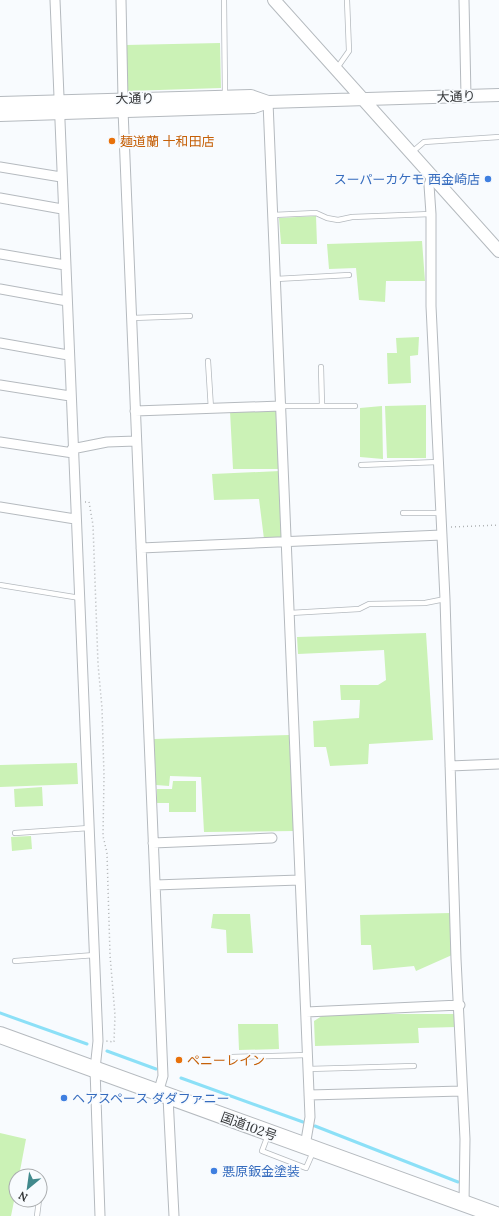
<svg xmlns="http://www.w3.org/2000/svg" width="499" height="1216" font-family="Lora,'Noto Sans JP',serif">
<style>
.green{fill:#cbf2b6}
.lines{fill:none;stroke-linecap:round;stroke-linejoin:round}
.stream{stroke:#8ce0f7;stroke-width:3}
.lane-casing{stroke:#b5babf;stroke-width:6}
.street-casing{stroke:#b5babf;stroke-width:11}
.secondary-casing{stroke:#b5babf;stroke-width:14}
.highway-casing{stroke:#b5babf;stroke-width:18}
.path{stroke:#afb2b4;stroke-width:1.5;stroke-dasharray:1 3;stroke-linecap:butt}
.lane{stroke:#fff;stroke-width:4.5}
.street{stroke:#fff;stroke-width:9}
.secondary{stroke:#fff;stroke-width:12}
.highway{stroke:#fff;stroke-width:16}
.food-dot{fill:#e8710a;stroke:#f8fbfe;stroke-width:1.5}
.shop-dot{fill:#3f7fe0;stroke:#f8fbfe;stroke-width:1.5}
.labels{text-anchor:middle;stroke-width:3.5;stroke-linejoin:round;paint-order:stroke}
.street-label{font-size:13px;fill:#353739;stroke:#f8fbfe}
.food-label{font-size:13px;fill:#c56008;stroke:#f8fbfe;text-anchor:start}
.shop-label{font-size:13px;fill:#366cbe;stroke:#f8fbfe;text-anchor:start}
</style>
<rect width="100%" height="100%" fill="#f8fbfe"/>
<path class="green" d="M220,43l1,45 -93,3 -2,-46z
M316,216l1,28h-36l-2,-26z
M422,241l3,40h-39l-1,21 -26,-2 -3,-32 -27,1 -2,-25z
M419,337l-1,18 -8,1 1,27 -23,1 -1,-31h10l-1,-15z
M426,405v53h-39l-2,-52z
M382,406l1,53 -23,-2v-49z
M277,410l2,59h-46l-3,-58z
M280,471l3,67 -19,1 -5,-40 -45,1 -2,-26z
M426,633l7,107 -64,4 -1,20 -38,2 -4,-19h-12l-1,-26 46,-3 1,-18h-19l-1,-15h38l8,-5 -2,-30 -86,4 -1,-17z
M289,735l5,96 -90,1 -3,-55 -31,-1 -1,10 -13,-1 -2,-46z
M77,763l1,21 -78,3v-22z
M173,781h23v31h-27v-9h-12v-14h15z
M42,787l1,19 -28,1 -1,-18z
M31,836l1,13 -20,2 -1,-14z
M451,913l1,42 -36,16 -2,-5 -41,4 -2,-25h-10l-1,-30z
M213,914h37l3,39h-26l-1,-23 -15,-2z
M325,1014h129l2,13 -38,1 1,15 -104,3 -1,-25z
M238,1024h40l1,25 -40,1z
M0,1133l26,6 -7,37h-3v15l-5,25h-11z"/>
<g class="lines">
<path class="stream" d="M0,1013l87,31
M107,1051l49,18
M181,1078l122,44
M315,1126l143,56"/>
<g class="lane-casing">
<path id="lane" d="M224,0l1,96
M337,68l12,-17 -2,-51
M411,153l13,-11 75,-5
M273,215l43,-2 11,5 11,2 14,-3 79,-3
M276,279l73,-4
M132,318l58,-2
M208,361l3,48
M321,367l1,39
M281,406h74
M361,465l77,-3
M403,513h37
M0,585l80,13
M290,613l69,-4 10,-5 56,-1 20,-4
M15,833l74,-5
M15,961l80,-6
M232,1057l76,-2
M308,1069l106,-3
M268,1135l-6,16 44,17 7,-16
M37,1216l2,-16"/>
</g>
<g class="street-casing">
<path id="street" d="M55,0l43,1041 -3,28 5,147
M121,0l2,99
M464,0l2,96
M268,102l42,1015 -5,29
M123,110l40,966 -5,17
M0,167l61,10
M432,176l-3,9 2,29v92l14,293 11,360 9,180 -1,64
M0,198l62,11
M0,254l65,11
M0,289l67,12
M0,343l68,12
M0,385l70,11
M135,411l146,-5
M0,442l73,11
M72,449l35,-7 29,-1
M0,507l75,12
M141,548l301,-13
M450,766l49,-2
M153,843l119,-5
M155,885l145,-5
M306,1012l154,-7
M309,1095l153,-4
M168,1097l6,119"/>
</g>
<g class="secondary-casing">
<path id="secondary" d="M274,0l225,251
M0,103l251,-7 17,6
M0,115l254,-8 14,-5 231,-7"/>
</g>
<g class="highway-casing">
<path id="highway" d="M0,1035l499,181"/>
</g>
<path class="path" d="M85,502h4l4,23 5,139 4,44 2,68 -1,60 4,17 3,102 5,60 -1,27 -8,-1
M451,527l48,-2"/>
<use href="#lane" class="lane"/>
<use href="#street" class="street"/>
<use href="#secondary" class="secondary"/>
<use href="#highway" class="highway"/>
</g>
<g class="food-dot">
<circle cx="112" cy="141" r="4"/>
<circle cx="179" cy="1060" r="4"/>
</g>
<g class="shop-dot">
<circle cx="488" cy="179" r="4"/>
<circle cx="64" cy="1098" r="4"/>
<circle cx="214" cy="1171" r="4"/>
</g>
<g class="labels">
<g class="street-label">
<text transform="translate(456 96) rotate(-2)" y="5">大通り</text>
<text transform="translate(135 98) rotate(-1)" y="5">大通り</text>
<text transform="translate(249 1126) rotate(20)" y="5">国道102号</text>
</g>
<g class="food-label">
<text x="120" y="146">麺道蘭 十和田店</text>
<text x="187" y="1065">ペニーレイン</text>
</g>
<g class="shop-label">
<text x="480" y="184" text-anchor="end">スーパーカケモ 西金崎店</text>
<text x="72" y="1103">ヘアスペース ダダファニー</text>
<text x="222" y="1176">悪原鈑金塗装</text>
</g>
</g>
<g transform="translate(28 1188) rotate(209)"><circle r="19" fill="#f8fbfe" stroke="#aaadaf"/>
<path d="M0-3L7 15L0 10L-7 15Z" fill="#41898c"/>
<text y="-6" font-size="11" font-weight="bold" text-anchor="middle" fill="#353739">N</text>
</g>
</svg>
